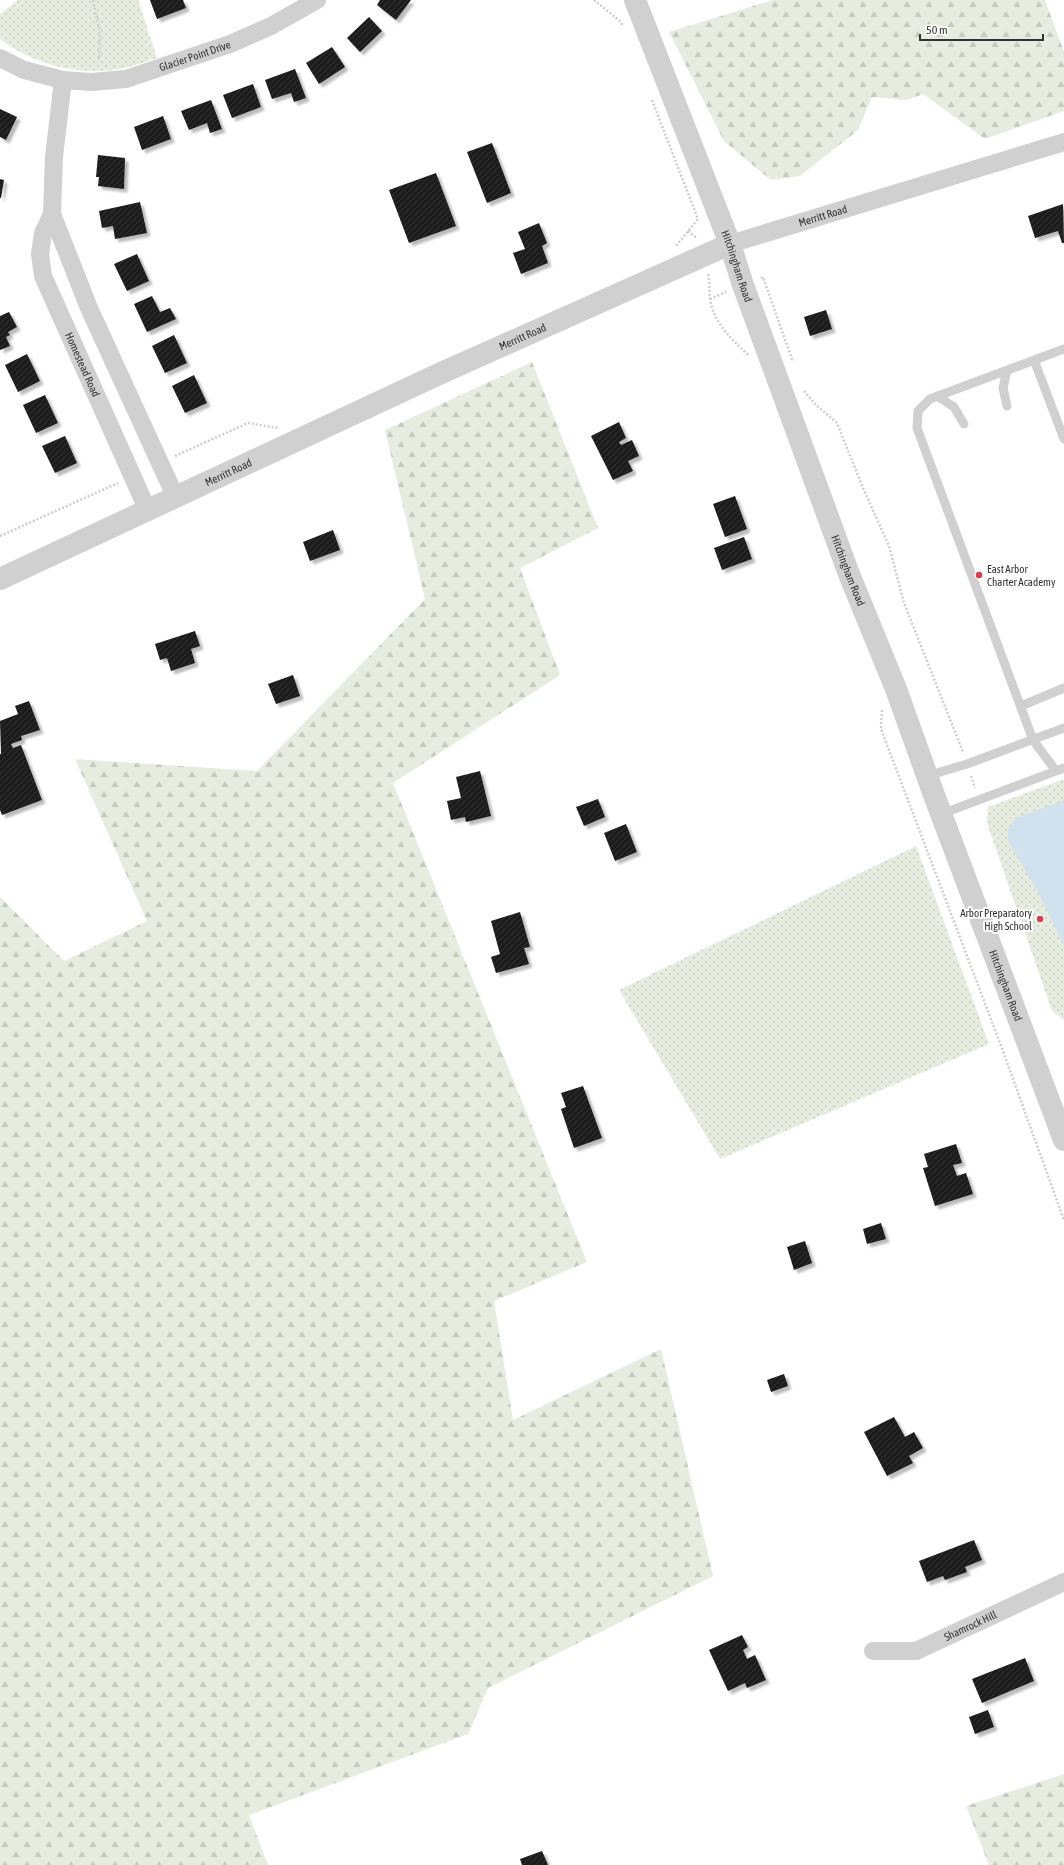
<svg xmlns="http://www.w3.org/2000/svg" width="1064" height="1865" font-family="'Asap Condensed',sans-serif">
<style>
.grass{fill:url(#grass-dots)}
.forest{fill:url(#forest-firs)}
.water{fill:#cfe2ee}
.building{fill:url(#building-hatch);filter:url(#shadow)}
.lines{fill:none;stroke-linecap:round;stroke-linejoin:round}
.path{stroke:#cdcdcd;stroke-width:2.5;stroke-dasharray:2 2;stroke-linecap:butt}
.service{stroke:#d0d0d0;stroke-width:9}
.minor{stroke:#d0d0d0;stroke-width:18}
.tertiary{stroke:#d0d0d0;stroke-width:22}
.poi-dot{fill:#e63946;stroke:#fff;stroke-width:1.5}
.labels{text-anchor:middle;stroke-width:4;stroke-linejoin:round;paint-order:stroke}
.street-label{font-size:11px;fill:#333;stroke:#fff}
.poi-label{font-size:11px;fill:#333;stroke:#fff;text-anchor:start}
</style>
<defs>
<pattern id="grass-dots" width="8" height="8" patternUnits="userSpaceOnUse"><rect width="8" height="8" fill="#e6ecdf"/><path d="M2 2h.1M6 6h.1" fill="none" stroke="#c6cbc0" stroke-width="1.8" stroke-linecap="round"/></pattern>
<pattern id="forest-firs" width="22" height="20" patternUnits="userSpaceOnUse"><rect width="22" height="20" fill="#e6ecdf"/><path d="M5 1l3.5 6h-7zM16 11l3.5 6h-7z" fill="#c6cbc0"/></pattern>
<pattern id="building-hatch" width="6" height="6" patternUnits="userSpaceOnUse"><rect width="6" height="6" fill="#1a1a1a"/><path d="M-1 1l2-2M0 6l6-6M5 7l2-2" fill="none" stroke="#333"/></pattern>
<filter id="shadow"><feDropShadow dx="3.5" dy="3.5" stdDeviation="1" flood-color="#0004"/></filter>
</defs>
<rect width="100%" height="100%" fill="#fff"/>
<path class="grass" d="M18,0h120l19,58c-13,4 -26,9 -38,11 -41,7 -86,-5 -119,-30v-25z
M1064,779v241l-12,-9 -65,-188 1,-16z
M916,846l73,198 -269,115 -101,-169z"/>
<path class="forest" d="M773,0h272l19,52v59l-79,28 -62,-45 -17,6 -34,-3 -14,33 -58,46 -29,4 -47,-39 -55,-109z
M532,362l66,166 -78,40 40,107 -167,108 194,479 -93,39 19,119 148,-71 52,227 -225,112 -20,46 -219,81 19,50h-268v-968l64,64 83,-40 -72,-162 182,12 168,-172 -40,-169z
M1064,1774v91h-75l-23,-59z"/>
<path class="water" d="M1064,800v146l-27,-56 -29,-49v-12l7,-11z"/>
<path class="building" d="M150,0h33l3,8 -29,11z
M380,0h31l-15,20 -19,-15z
M369,17l13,14 -22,21 -13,-14z
M332,47l13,20 -26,17 -13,-21z
M295,69l11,29 -12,4 -3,-9 -19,6 -7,-19z
M253,84l8,23 -29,11 -9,-23z
M211,100l11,29 -12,4 -3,-10 -18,7 -8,-19z
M0,109l17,8 -11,23 -6,-3z
M163,116l8,23 -29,11 -8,-23z
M492,143l19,50 -24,10 -20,-51z
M98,155l27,3 -1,31 -26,-3 1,-9h-3z
M436,173l20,53 -47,17 -20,-53z
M0,179l4,1 -3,18h-1z
M140,202l7,31 -32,6 -2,-13 -11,2 -3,-17z
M1063,204l1,39h-2l-4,-12 -23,7 -7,-22z
M539,223l8,20 -5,3 6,17 -27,11 -8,-21 12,-4 -7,-17z
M137,254l12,27 -22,10 -13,-27z
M152,296l8,16 10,-4 6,11 -29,13 -13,-28z
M826,310l6,19 -22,7 -6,-19z
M9,312l8,15 -9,5 2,3 -4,2 4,9 -10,4v-34z
M174,335l13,28 -22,10 -13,-27z
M27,354l13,27 -22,11 -13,-27z
M194,375l13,28 -22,10 -13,-27z
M45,395l13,28 -22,10 -13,-28z
M619,422l7,16 -7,4 2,3 11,-5 7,16 -11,5 5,10 -20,9 -22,-44z
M65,436l12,27 -22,10 -13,-27z
M735,496l12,33 -22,8 -12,-33z
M333,530l7,20 -30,11 -7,-19z
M744,537l8,22 -30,11 -8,-22z
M195,631l5,15 -9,3 4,14 -24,8 -4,-13 -7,2 -5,-16z
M293,675l7,21 -24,8 -8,-20z
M29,701l11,29 -19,6 1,4 -11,4 2,4 8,-3 21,55 -40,15 -2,-5v-56h1l-1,-33 18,-7 -3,-8z
M480,771l11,45 -25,6 -1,-5 -14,3 -4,-19 14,-3 -5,-21z
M598,799l7,18 -21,9 -8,-19z
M626,824l11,28 -22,9 -11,-28z
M520,912l10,35 -6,1 5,16 -33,9 -5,-16 9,-3 -9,-33z
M583,1086l19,52 -28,10 -13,-39 5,-2 -5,-14z
M956,1144l6,19 -9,2 4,11 9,-3 7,21 -38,12 -12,-38 5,-1 -4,-13z
M881,1223l5,16 -19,5 -4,-15z
M805,1241l7,22 -18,7 -7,-23z
M784,1374l4,12 -17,6 -4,-12z
M894,1417l11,20 9,-5 9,16 -14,8 4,7 -26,13 -23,-44z
M974,1540l8,20 -17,7 2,5 -22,8 -2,-4 -16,6 -8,-21z
M742,1635l6,12 -5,3 4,9 8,-4 11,25 -19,8 -2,-5 -17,8 -19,-41z
M1025,1658l9,23 -52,22 -10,-24z
M988,1710l6,17 -19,7 -6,-17z
M542,1851l6,14h-26l-2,-6z"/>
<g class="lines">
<path class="path" d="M93,0l7,32 -1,28
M594,0l27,22 1,3
M652,100l46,119 -22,27
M688,231l9,7
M708,274c2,8 1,16 2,25 4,25 21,39 38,56
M761,278l2,-1 30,85
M710,299l16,-7
M804,391l12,14 21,18 26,65 26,58 15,57 59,149
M175,456l73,-33 30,5
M0,536l118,-53
M882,710l-1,19 119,314 64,177
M971,776l4,12"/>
<path class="service" d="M1034,360l30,79
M1007,370l-4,18 4,18
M937,396l17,11 10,17
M1021,706l43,-18
M1056,771l-23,-31 -116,-312 1,-17 12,-12 134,-50
M927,776l40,-12 97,-36
M941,814l123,-46"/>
<g class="minor">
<path id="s1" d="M0,58l24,12 39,10 28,2 35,-3 104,-35 41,-18 46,-26"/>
<path id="s2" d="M63,80l-9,77 -2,57 -9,19 -3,21 3,22 105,235"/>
<path d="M52,214l37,94 87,190"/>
<path id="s3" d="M730,244l334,-102"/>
<path id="s4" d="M873,1651h43l148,-69"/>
</g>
<g class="tertiary">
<path id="s5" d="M635,0l95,244 13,41 106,289 47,115 38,106 130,345"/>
<path id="s6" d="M0,579l439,-205 291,-130"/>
</g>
</g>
<g class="poi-dot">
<circle cx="979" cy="575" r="4"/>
<circle cx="1040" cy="919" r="4"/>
</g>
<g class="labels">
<g class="street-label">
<text dy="4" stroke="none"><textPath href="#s1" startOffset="203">Glacier Point Drive</textPath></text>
<text dy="4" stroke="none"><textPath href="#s3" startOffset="97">Merritt Road</textPath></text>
<text dy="4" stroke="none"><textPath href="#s5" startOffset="285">Hitchingham Road</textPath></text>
<text dy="4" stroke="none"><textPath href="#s6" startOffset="576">Merritt Road</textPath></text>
<text dy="4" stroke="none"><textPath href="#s2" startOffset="296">Homestead Road</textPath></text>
<text dy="4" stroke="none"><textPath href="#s6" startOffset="252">Merritt Road</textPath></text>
<text dy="4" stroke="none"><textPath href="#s5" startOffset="609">Hitchingham Road</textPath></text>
<text dy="4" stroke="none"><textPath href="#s5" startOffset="1053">Hitchingham Road</textPath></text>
<text dy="4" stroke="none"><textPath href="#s4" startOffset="103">Shamrock Hill</textPath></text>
</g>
<g class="poi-label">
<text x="987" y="573">East Arbor<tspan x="987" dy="13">Charter Academy</tspan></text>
<text x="1032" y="917" text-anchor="end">Arbor Preparatory<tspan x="1032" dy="13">High School</tspan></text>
</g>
</g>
<path d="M920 34v6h123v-6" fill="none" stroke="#333333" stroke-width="2"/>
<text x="926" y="34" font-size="12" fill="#333333" stroke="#ffffff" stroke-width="3" paint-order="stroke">50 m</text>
</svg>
